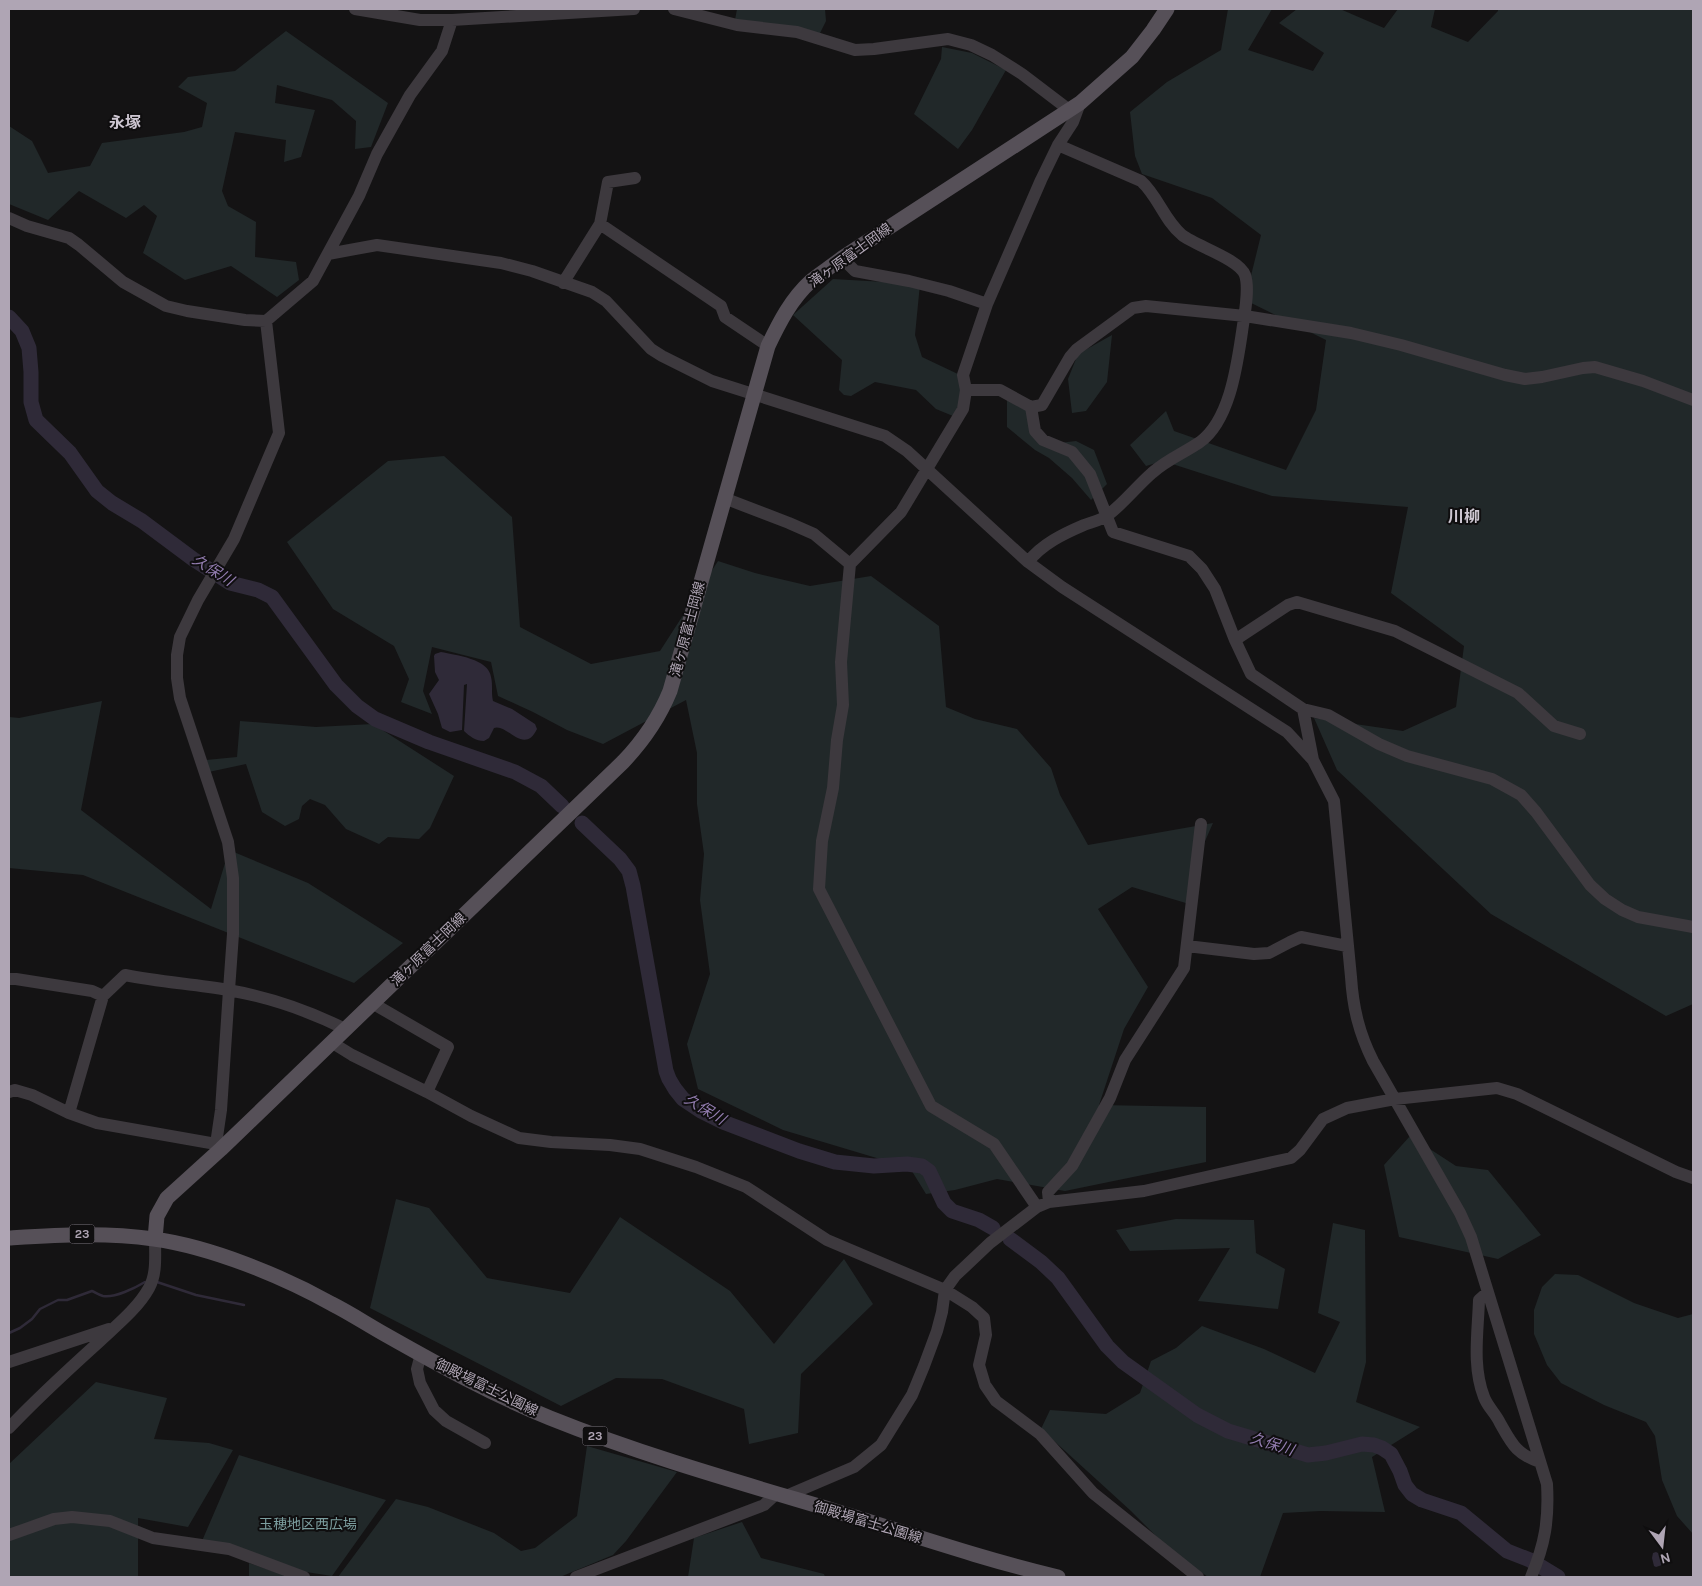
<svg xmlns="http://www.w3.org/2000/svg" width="1702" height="1586" font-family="Karla,'Noto Sans JP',sans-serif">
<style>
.green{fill:#212829}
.water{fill:#2f2a38}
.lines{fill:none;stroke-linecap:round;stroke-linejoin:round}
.stream{stroke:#2f2a38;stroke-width:2.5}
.river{stroke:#2f2a38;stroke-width:15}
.minor{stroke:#3d393e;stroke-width:12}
.major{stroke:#565058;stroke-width:15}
.labels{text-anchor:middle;stroke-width:4;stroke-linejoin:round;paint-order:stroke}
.shield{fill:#0f0e0f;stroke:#7f7882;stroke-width:1}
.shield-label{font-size:12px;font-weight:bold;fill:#afa5b4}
.street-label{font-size:14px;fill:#afa5b4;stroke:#0f0e0f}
.park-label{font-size:14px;fill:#7c9e9f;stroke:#0f0e0f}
.water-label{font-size:15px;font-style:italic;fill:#927caf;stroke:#0f0e0f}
.quarter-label{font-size:16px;font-weight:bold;fill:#cdc6d1;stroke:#0f0e0f}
</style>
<rect width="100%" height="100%" fill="#141314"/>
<path class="green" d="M737,9h88l1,12 -7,14 -84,-15z
M1228,9h44l-24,41 65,21 11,-18 -45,-30 18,-14h43l44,19 14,-19h37l-4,18 37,15 30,-31v-2h195v995l-27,12 -175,-102 -154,-144 -23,-52 89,13 53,-24 8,-61 -73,-53 17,-86 -136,-11 -109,-35 -17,5 -16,-21 36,-34 8,20 112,39 30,-60 10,-70 -81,-40 16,-65 -49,-37 -70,-24 -7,-18 -5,-44 37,-30 54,-32z
M286,31l102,72 -17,44 -16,2 1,-28 -24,-21 -55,-15 -2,18 40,7 -14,47 -17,5 2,-22 -51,-8 -13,59 6,15 28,16 -1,35 41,5 3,18 -22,17 -46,-31 -46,14 -42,-27 14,-37 -13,-11 -18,13 -47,-27 -31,29 -39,-16v-78l23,15 16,32 42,-7 12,-23 82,-11 18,-5 5,-24 -29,-16 10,-10 47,-6z
M942,47l30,6 34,17 -34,60 -14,19 -44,-35 27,-55z
M833,279l87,5 -5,51 7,22 38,18 6,17 -13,24 -17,-7 -20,-19 -41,-8 -24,14 -7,-1 -5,-5 3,-30 -49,-45z
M1112,335l-5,47 -21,29 -14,2 -4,-34 10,-25z
M1007,398l19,11 25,35 25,-3 18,9 13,34 -16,16 -19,-22 -23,-20 -14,-8 -28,-23z
M444,456l68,61 8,110 71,37 69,-13 58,-90 37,12 55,13 61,-10 68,50 7,81 29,12 42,10 34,39 9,27 28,50 125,-22 -18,41 1,42 -64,-19 -34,22 50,78 -24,42 -25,76 107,2v55l-141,29 -68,-12 -42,11 -29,4 -16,-26 -127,-38 -85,-41 -11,-45 23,-70 -10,-74 4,-46 -7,-50v-51l-11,-53 -83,44 -36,-14 -34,-18 -35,-16 -7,-34 -59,-15 -9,44 9,23 -31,-12 8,-23 -15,-33 -61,-37 -46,-67 101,-81z
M102,701l-21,109 130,99 18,-59 79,33 95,60 -49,40 -271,-108 -74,-7v-151l10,1z
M240,721l76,6 57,-3 81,52 -24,52 -11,11 -31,-2 -9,7 -33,-15 -21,-24 -15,-6 -8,7 -3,13 -14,7 -23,-14 -16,-48 -42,9 2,-13 31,-3z
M1410,1136l46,30 32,4 53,65 -43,24 -99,-22 -15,-72z
M396,1199l33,9 58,70 83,15 50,-76 110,74 44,53 70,-85 29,45 -72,70 -3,59 -49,11 -5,-35 -82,-30 -46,-1 -55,28 -191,-98z
M1176,1219l78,1 2,33 29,16 -7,40 -80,-8 32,-53 -100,3 -14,-21z
M1333,1223l32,7 1,132 -10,40 64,25 -48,30 13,55 -65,-1 -37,2 -23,64h-52l-36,-25 -41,-41 -90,-82 9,-19 56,4 34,-21 11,-32 25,-13 26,-22 62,23 51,24 25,-51 -22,-9z
M1555,1274l23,1 56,28 44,15 15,-4v220l-16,-18 -15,-36 -7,-44 -9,-14 -42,-17 -43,-22 -14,-18 -13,-31v-24l8,-23z
M96,1382l71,16 -13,41 55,4 24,7 -45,77 -50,-9v59h-129v-113z
M587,1446l90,26 -51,69 -13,14 -53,22h-222l58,-78 32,8 66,26 27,18 14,-3 42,-32z
M239,1455l147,45 -54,76 -26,-4 -104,-31z
M742,1522l19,36 63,16 1,3h-137l6,-39z
M249,1563l35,12 -1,2h-34z"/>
<path class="water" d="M441,652c15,3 48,7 50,25 2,8 0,16 2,24l19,8 23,15 2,5c-13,27 -30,-6 -43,-1l-5,10 -5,3c-8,0 -15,-5 -20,-10l3,-47 -3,1 -2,45 -12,2 -8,-4 -4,-14 -9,-20 10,-14 -4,-8 -1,-16 1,-2z
M1656,1552l4,2 6,-1 1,4 -2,7 -9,3 -2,-1 -2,-8 1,-5z"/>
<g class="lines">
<path class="stream" d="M157,1282l39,13 48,10
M9,1333l11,-5 12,-9 8,-10 18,-9h9l25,-9c3,1 7,4 11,5 12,2 32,-8 42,-14"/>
<path class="river" d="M9,317l13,14 7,17 2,24v30l5,18 34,33 27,38 15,12 30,18 51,38 37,24 28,7 14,7 64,88 21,21 18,13 54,23 86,30 26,14 21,20
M582,823l38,36 9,12 4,15 33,185 3,8 6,10 8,10 18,12 22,11 76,29 36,11 39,4 33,-2 15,2 7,5 15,32 8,8 27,9 14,8
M1010,1239l31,23 17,16 49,68 16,16 74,53 31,16 80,24 18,-2 36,-9 12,1 8,3 9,6 9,17 5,14 7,9 10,6 39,13 46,38 23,9 28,17"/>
<path class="minor" d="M355,9l65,11h32l182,-11
M674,9l63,16 60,7 58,18 19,-1 74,-10 23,6 21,10 30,19 46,35
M9,218l18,8 42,12 10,7 44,37 43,24 21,5 58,9 21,1 47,-40 46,-85 18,-42 33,-59 32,-44 10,-31
M600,224l121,82 4,11 43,29
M328,254l49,-9 124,18 31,8 60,21 14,9 45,48 11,7 50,25 173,55 22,15 121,111 34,25 225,145 26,28 21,41 17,176c2,31 8,56 22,84l87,152 11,24 76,247c2,36 -2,60 -16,93
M842,258l13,13 54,10 40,10 38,13
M563,283l37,-59 8,-42 27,-4
M966,390h34l31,17 11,-2 28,-48 7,-8 56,-41 13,-2 99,10 106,17 50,12 104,30 20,4 17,-2 41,-9 12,-1 48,14 50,19
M1031,407l4,24 8,9 29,12 18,22 23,58 76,24 13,13 13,20 20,51 16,34 52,35 25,6 51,29 28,12 85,23 29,16 15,17 54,73 15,14 17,11 16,7 55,10
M724,498l65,25 25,11 36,30
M1028,562c14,-18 35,-28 56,-37 8,-3 18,-5 24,-10 16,-12 29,-29 44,-42 14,-13 32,-20 48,-31 30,-22 37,-77 42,-110 2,-15 8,-43 3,-57 -6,-16 -49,-29 -63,-40 -18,-15 -24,-39 -41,-54l-83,-36
M1235,640l53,-35 9,-3 98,29 123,62 36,33 26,8
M1303,709l10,51
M1187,946l67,8 15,-1 21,-11 11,-5 46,9
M9,979h7l76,12 11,5
M372,1003l76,44 -21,45
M331,1042l21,13 75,37 44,24 48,22 32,4 59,3 30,4 56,18 50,20 81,53 118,50 27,17 12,11 2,17 -7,30 6,20 11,16 44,33 53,59 105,84
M9,1092l6,-2 17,5 37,18 28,10 119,21 5,4
M69,1113l34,-117 22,-21c34,7 69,9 103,15 40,7 81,21 117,39
M216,1144l5,-34 8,-120 4,-56v-56l-5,-36 -48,-144 -3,-20v-23l3,-18 18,-37 36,-61 45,-106 -13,-112
M1049,1202l-1,-10 24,-26 38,-68 15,-38 59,-92 17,-144
M1037,1207l-43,-63 -63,-38 -112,-217 3,-48 11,-53 4,-48 6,-35 -2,-43 9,-98 51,-52 62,-103 3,-19 -3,-15 24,-71 54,-124 17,-35 15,-23 7,-19
M1488,1292l-9,8c-1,32 -7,66 5,97 3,9 12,17 16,26 12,21 16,31 40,39
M421,1354l-4,15 3,14 14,27 12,11 39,22
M9,1362l100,-33
M9,1428c29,-31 60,-59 91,-87 17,-16 38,-33 49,-53 8,-14 6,-33 6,-49
M786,1496l68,-29 27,-22 31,-50 12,-29 13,-35 5,-19 3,-22 10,-14 35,-33 47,-36 12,-5 95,-11 147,-33 9,-8 23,-31 24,-11 48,-9 102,-11 20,6 159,78 17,6
M9,1535l45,-16 18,-2 38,4 43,17 76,11 75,28
M576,1577l188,-72 12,-11"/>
<path class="major" d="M9,1238c50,-3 95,-6 145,1 57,8 128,37 178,65 18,9 36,21 54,31 53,30 107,60 164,83 92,37 188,64 282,92 75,23 150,49 226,67
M155,1239l2,-23 10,-18 54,-49 402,-387c21,-22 36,-44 47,-71l98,-345c11,-23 23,-47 43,-65 10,-8 21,-15 31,-23l238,-155 52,-46 21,-27 14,-21"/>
</g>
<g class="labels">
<g class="shield">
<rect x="69.5" y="1224.5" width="25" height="19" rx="4"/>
<rect x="582.5" y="1426.5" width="25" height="19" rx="4"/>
</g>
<g class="shield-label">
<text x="82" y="1238">23</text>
<text x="595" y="1440">23</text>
</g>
<g class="street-label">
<text transform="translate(850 255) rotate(-36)" y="5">滝ヶ原富士岡線</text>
<text transform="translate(687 629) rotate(-75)" y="5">滝ヶ原富士岡線</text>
<text transform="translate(428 949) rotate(-44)" y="5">滝ヶ原富士岡線</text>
<text transform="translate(487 1387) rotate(26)" y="5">御殿場富士公園線</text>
<text transform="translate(868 1522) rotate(17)" y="5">御殿場富士公園線</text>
</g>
<g class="park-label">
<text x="308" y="1529">玉穂地区西広場</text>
</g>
<g class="water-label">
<text transform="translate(213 570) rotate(32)" y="5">久保川</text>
<text transform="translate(705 1109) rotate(31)" y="5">久保川</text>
<text transform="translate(1272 1444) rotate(17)" y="5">久保川</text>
</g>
<g class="quarter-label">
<text x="125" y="128">永塚</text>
<text x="1464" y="522">川柳</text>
</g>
</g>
<rect width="1702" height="1586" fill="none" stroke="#afa5b4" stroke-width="20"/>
<g transform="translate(1662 1546) rotate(165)" stroke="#0f0e0f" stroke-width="4" paint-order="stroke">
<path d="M0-4L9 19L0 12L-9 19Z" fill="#afa5b4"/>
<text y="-8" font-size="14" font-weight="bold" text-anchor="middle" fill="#afa5b4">N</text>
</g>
</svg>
